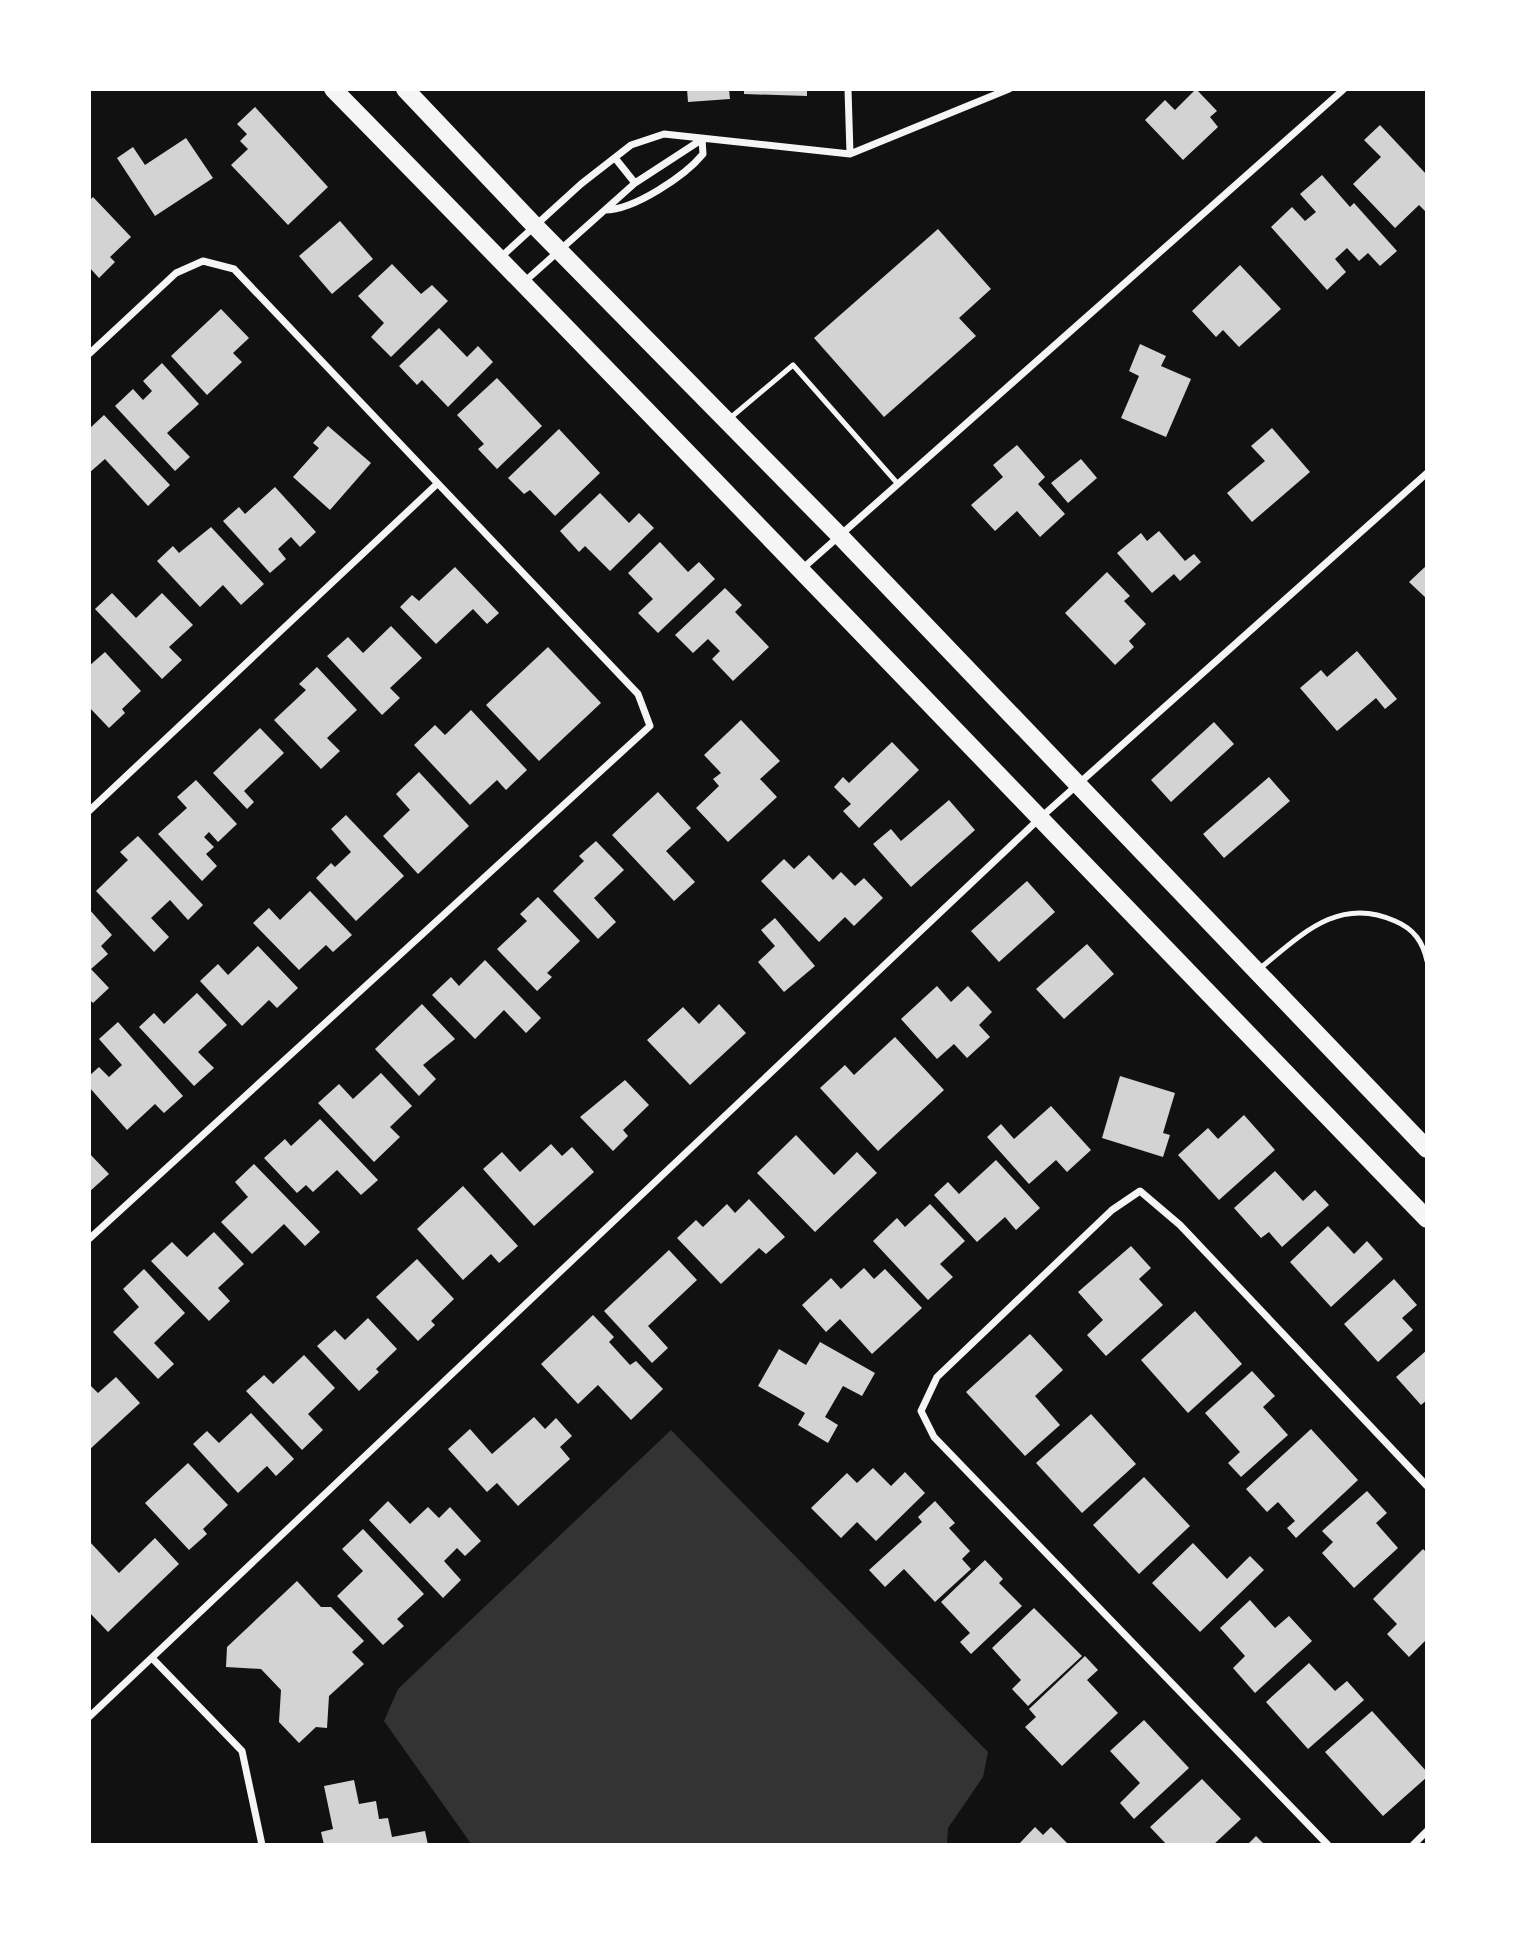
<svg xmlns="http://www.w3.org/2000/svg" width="1516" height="1934" font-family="'Archivo Narrow',sans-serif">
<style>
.water{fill:#333}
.building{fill:#d3d3d3}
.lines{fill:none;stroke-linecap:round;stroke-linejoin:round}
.service{stroke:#f5f5f5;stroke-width:5}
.minor{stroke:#f5f5f5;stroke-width:7}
.primary{stroke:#f5f5f5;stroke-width:18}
</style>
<rect width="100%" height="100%" fill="#111"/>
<path class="water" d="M671,1430l317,322 -5,25 -35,51 -1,17h-475l-88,-124 14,-32z"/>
<path class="building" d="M687,89h42l1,10 -42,3z
M744,89h63v7l-63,-2z
M1196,89l21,22 -7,6 8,10 -35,33 -38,-40 20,-20 10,10z
M255,107l73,80 -40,38 -57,-60 17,-16 -8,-8 7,-7 -10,-10z
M1380,125l47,50v38l-8,-8 -24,23 -42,-44 28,-27 -17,-17z
M186,138l27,40 -58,38 -38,-58 16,-11 12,18z
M1322,175l28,32 4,-4 43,48 -17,15 -12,-13 -9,8 -12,-13 -12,11 11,13 -19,18 -56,-63 21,-20 13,14 11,-9 -16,-18z
M93,197l38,40 -21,20 5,5 -16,16 -10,-11v-66z
M340,221l33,38 -41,35 -33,-38z
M938,229l53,60 -32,29 17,18 -92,81 -70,-79z
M392,264l29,30 11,-9 16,16 -57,56 -20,-20 13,-14 -26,-27z
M1240,265l41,44 -42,38 -16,-17 -7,7 -24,-26z
M221,309l28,29 -16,15 9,9 -35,33 -36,-39z
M439,328l28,29 11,-11 15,16 -45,45 -26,-27 -5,5 -18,-19z
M1140,344l26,12 -5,10 30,13 -25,58 -45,-19 18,-42 -10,-5z
M162,363l37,41 -32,29 23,24 -15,14 -60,-65 18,-17 10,11 9,-9 -9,-10z
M497,378l45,48 -45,43 -19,-20 6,-5 -27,-29z
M104,415l66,70 -22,21 -43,-47 -16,14v-44z
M328,426l43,37 -41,47 -37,-33 26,-29 -6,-5z
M1272,428l38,44 -58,50 -25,-29 38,-32 -14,-15z
M559,429l41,44 -45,43 -25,-26 -6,4 -16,-16z
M1017,445l28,32 -7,7 27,30 -25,23 -23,-26 -22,20 -24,-26 32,-28 -10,-12z
M1081,459l16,19 -29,25 -17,-20z
M275,487l41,45 -16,15 -9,-10 -13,12 8,10 -16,14 -47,-52 16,-14 6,7z
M600,493l29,30 10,-10 15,15 -44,43 -25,-25 -6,6 -19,-21z
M211,527l53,57 -23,21 -18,-20 -23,22 -43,-46 16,-15 6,7z
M1159,531l26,30 9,-7 7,8 -21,19 -6,-7 -22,19 -35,-40 24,-20 6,8z
M660,542l28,30 11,-10 16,17 -57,54 -20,-20 15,-14 -25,-26z
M1427,565v34l-18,-17z
M455,567l44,46 -12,11 -14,-15 -37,35 -36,-37 12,-12 7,6z
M1107,572l23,24 -6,5 22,23 -17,17 5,6 -19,18 -50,-52z
M725,588l17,17 -7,7 34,35 -36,34 -21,-22 8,-8 -12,-12 -15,14 -18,-18z
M112,593l24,25 26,-25 31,32 -24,22 13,13 -20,19 -67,-70z
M391,626l31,32 -32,30 10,10 -18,17 -55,-59 21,-19 15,16z
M548,647l53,56 -62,58 -53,-56z
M1357,651l40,48 -12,10 -9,-11 -39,33 -37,-43 21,-18 6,7z
M105,652l36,39 -19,18 3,4 -16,15 -20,-21v-41z
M317,667l40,43 -30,28 13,13 -19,18 -47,-49 32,-30 -7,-6z
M471,710l56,60 -21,20 -9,-10 -27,25 -56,-60 21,-20 10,10z
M741,720l39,41 -20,18 17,18 -49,45 -32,-34 23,-22 -6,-7 8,-6 -17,-18z
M1214,722l20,22 -63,58 -20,-22z
M260,728l24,25 -40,38 10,11 -7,7 -34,-36z
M892,742l27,28 -60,58 -16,-17 8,-7 -17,-17 9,-10 6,6z
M419,772l50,54 -51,48 -35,-38 27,-26 -14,-16z
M1269,777l21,24 -66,57 -21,-24z
M196,780l41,44 -19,18 -9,-10 -5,5 10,10 -8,7 11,12 -15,15 -44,-47 29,-26 -10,-11z
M658,792l33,36 -25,23 29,31 -21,19 -62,-66z
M949,800l26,30 -64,57 -38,-43 18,-15 10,12z
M346,815l58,61 -48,45 -40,-43 15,-15 4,4 16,-15 -20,-23z
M138,836l65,69 -15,15 -18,-20 -19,18 18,19 -15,15 -58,-61 32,-31 -8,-8z
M596,841l28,29 -30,28 22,24 -18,17 -45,-48 31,-30 -5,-5z
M809,855l24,25 8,-8 14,14 9,-8 19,20 -29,28 -9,-9 -26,25 -58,-61 23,-22 10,10z
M1027,881l28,31 -56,50 -28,-31z
M310,891l42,44 -19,17 -7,-7 -27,25 -46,-47 16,-15 11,12z
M538,897l42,44 -33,32 5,4 -15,14 -40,-42 30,-28 -7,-7z
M89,909l23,26 -11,11 7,8 -17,15 18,19 -16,15 -4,-4z
M775,918l40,48 -31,26 -26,-30 17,-16 -14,-16z
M1087,944l27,30 -50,45 -28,-30z
M258,946l40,42 -21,20 -8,-8 -27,26 -42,-45 18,-17 10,11z
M485,960l56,58 -15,15 -22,-23 -29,29 -43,-44 19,-18 8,9z
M937,986l14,16 17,-16 24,26 -13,13 11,12 -23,21 -13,-14 -17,15 -36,-40z
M197,993l30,32 -29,27 16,16 -20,18 -55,-59 15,-14 10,11z
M422,1004l33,35 -32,26 13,14 -17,17 -44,-47z
M719,1004l27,29 -56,52 -43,-45 36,-33 16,17z
M118,1022l65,74 -19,17 -9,-9 -28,26 -38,-43v-11l10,-9 10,10 13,-12 -23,-26z
M895,1037l49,53 -66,61 -58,-63 25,-23 9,10z
M381,1073l31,33 -22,21 10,10 -26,25 -56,-59 21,-19 14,15z
M1120,1076l55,17 -12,40 7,2 -7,22 -61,-19z
M625,1080l24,25 -26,25 5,6 -15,15 -33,-34z
M1051,1106l40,44 -24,22 -11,-12 -27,24 -42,-47 14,-13 13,15z
M1244,1115l31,35 -56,50 -41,-45 30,-27 10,11z
M320,1119l58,61 -17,15 -24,-25 -24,22 -7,-7 -9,8 -33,-35 21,-19 6,7z
M796,1135l38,40 23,-23 20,21 -62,59 -58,-59z
M551,1144l11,12 10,-9 22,25 -60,54 -51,-57 19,-17 18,20z
M89,1153l20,21 -20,18z
M996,1160l44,48 -24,22 -11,-13 -28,25 -43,-47 14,-13 11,12z
M254,1164l66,68 -15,14 -21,-22 -32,30 -31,-32 27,-25 -13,-15z
M1275,1171l28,30 12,-11 14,15 -47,42 -13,-15 -8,6 -27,-30z
M463,1186l55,60 -19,17 -8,-9 -28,26 -46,-51z
M749,1199l36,38 -19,17 -7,-6 -38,36 -44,-46 19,-18 7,7 24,-23 8,9z
M930,1204l35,37 -25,23 13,13 -25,23 -55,-59 24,-23 8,9z
M1328,1226l26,28 13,-13 16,18 -52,48 -41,-45z
M214,1232l30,32 -26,24 12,13 -21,20 -58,-60 21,-19 15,15z
M1131,1246l20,22 -12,11 24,26 -57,51 -19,-21 16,-15 -25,-28z
M669,1250l28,30 -49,46 20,22 -16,15 -48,-52z
M417,1259l37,40 -23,22 4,4 -17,16 -42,-44z
M864,1268l10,11 11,-10 37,39 -50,46 -32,-35 -14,13 -24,-27 29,-27 10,11z
M144,1269l41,44 -31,30 20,21 -16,15 -45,-47 26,-25 -16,-18z
M1394,1279l23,26 -15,13 11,12 -35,32 -34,-38z
M1195,1311l47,53 -54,49 -47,-53z
M593,1315l21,22 -5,5 21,23 6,-4 27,28 -32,31 -33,-35 -20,19 -37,-40z
M368,1318l29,31 -21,20 3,3 -20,19 -42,-45 18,-16 10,10z
M1030,1334l33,36 -28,26 25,29 -35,31 -59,-64z
M820,1342l55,31 -13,23 -19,-10 -18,31 13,8 -10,18 -30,-18 7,-12 -47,-27 21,-37 27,16z
M1427,1350v50l-6,5 -25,-28z
M304,1355l31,33 -27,26 15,16 -21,20 -56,-59 18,-16 9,9z
M1252,1371l23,25 -12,11 25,28 -47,42 -13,-14 12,-11 -35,-39z
M116,1377l24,26 -51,47v-66l9,9z
M251,1413l43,46 -18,17 -9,-10 -29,27 -45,-49 14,-13 12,12z
M1091,1414l45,50 -54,49 -46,-50z
M534,1417l11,12 11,-11 16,18 -12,11 10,12 -52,47 -21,-23 -10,9 -39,-43 22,-20 22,25z
M1311,1429l47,51 -62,58 -9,-10 8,-7 -17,-19 -11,10 -21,-23z
M188,1463l40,42 -25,24 4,5 -18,16 -44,-47z
M873,1468l18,18 14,-14 20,21 -49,48 -19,-19 -16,16 -30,-30 36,-35 10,10z
M1144,1477l46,49 -51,48 -46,-49z
M1367,1491l20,22 -11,10 22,25 -44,40 -32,-35 11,-11 -11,-11z
M388,1501l22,23 18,-17 11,11 11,-11 31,34 -16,15 -8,-8 -13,13 17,19 -18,18 -74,-78z
M935,1501l20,22 -6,5 21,23 -8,8 9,10 -36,33 -31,-33 -19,18 -16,-17 53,-48 -4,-5z
M363,1529l61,65 -27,25 7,7 -21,19 -46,-49 26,-25 -21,-22z
M155,1538l24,26 -71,68 -19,-20v-71l30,32z
M1193,1543l34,36 23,-23 14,14 -64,62 -48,-49z
M1423,1549l4,4v86l-18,18 -22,-23 10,-10 -24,-25z
M985,1560l18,19 -4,4 23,23 -51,48 -11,-12 10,-9 -29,-31z
M297,1581l24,26h10l33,34 -12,11 12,12 -35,32 -2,32 -11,-1 -17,16 -20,-21 2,-32 -20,-21 -35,-2 1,-20z
M1250,1600l25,28 14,-12 23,25 -57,52 -22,-25 12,-12 -25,-28z
M1034,1608l48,48 -54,50 -16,-17 9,-9 -29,-32z
M1085,1656l13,14 -11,10 31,33 -56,53 -37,-39 11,-10 -7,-8z
M1309,1663l26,28 12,-10 17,19 -56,49 -42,-47z
M1372,1711l55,61v5l-44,39 -58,-64z
M1144,1720l45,48 -55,51 -14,-16 20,-20 -30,-32z
M1202,1779l39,40 -28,26h-46l-17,-18z
M354,1780l5,24 17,-3 3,18 9,-1 4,19 33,-6 3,14h-104l-3,-13 12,-3 -9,-43z
M1035,1827l8,8 8,-8 18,18h-51z
M1256,1836l9,9h-18z"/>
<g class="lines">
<path class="service" d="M729,419l64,-54 105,119
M1258,970c42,-34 80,-75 137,-49 19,8 28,21 32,40"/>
<path class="minor" d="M848,89l2,65
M615,158l20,25
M605,210c29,0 80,-34 98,-56l-1,-15
M501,257l80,-73 50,-39 33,-11 186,20 159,-65
M523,283l112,-100 66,-43
M89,354l87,-81 27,-12 31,8 404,425 12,32 -561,513
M802,569l542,-480
M89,811l348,-327
M152,1658l90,93 20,94
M89,1717l950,-898 388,-346
M1328,1845l-394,-408 -13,-26 16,-34 175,-167 28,-19 40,34 247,261
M1413,1845l14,-14"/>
<path class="primary" d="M333,89c368,374 729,754 1094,1130
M405,89l129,136 305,310 588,614"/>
</g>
<rect width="1516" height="1934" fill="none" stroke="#ffffff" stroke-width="182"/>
</svg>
